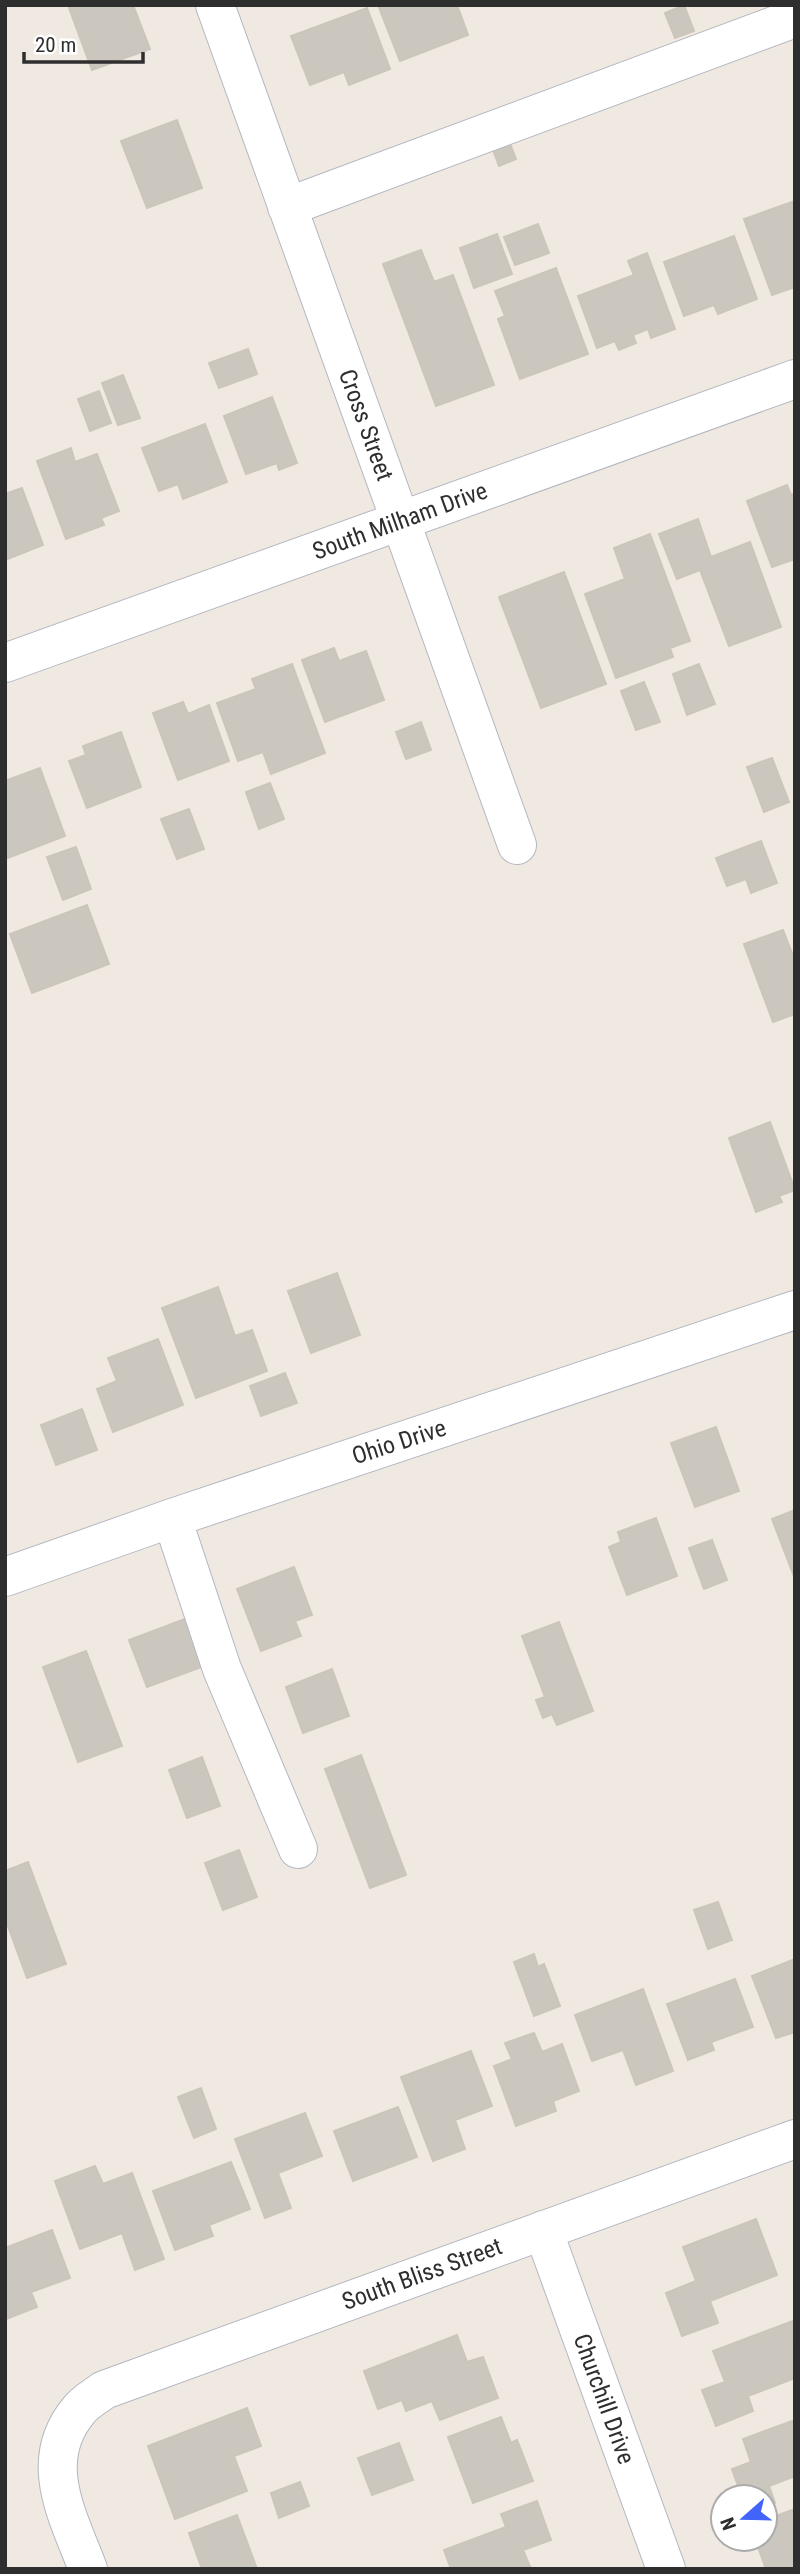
<svg xmlns="http://www.w3.org/2000/svg" width="800" height="2574" font-family="'Roboto Condensed',sans-serif">
<style>
.building{fill:#cbc7bf;stroke:#cbc5ba;stroke-width:2}
.lines{fill:none;stroke-linecap:round;stroke-linejoin:round}
.minor-casing{stroke:#b4b7c1;stroke-width:40}
.minor{stroke:#fff;stroke-width:38}
.labels{text-anchor:middle;stroke-width:5;stroke-linejoin:round;paint-order:stroke}
.street-label{font-size:24px;fill:#2e2e2e;stroke:#fff}
</style>
<rect width="100%" height="100%" fill="#efe9e1"/>
<path class="building" d="M68,5h65l17,44 -58,21z
M378,5h79l11,30 -68,26z
M684,5l10,26 -19,7 -10,-25z
M367,8l23,61 -41,16 -5,-13 -34,13 -19,-49z
M177,120l25,68 -55,20 -26,-67z
M509,141l7,18 -17,7 -7,-19z
M795,201v86l-23,8 -28,-76z
M538,224l11,29 -34,12 -11,-28z
M497,234l15,40 -38,14 -14,-40z
M734,236l23,63 -39,15 -4,-9 -30,11 -20,-54z
M421,250l13,32 19,-7 41,110 -58,21 -53,-142z
M647,253l28,76 -24,9 -3,-9 -15,6 3,8 -17,7 -4,-9 -18,7 -19,-52 56,-21 -6,-14z
M556,268l32,86 -68,25 -22,-60 7,-3 -10,-25z
M248,349l9,25 -38,14 -10,-25z
M123,375l17,43 -22,7 -16,-42z
M99,391l12,32 -21,8 -12,-32z
M272,397l25,66 -18,7 -2,-7 -31,11 -22,-58z
M205,424l22,58 -44,17 -5,-15 -19,7 -17,-43z
M71,448l4,14 22,-8 22,57 -18,7 3,7 -38,14 -29,-78z
M787,485l4,10 4,-2v66l-23,8 -25,-66z
M22,488l21,57 -38,15v-66z
M698,519l13,38 39,-15 31,85 -52,19 -29,-76 -23,9 -18,-45z
M650,534l40,107 -20,7 3,9 -57,21 -31,-84 40,-15 -11,-31z
M564,572l42,112 -65,24 -42,-111z
M334,648l5,13 27,-10 18,49 -59,22 -23,-62z
M292,664l33,89 -54,21 -8,-22 -25,9 -21,-58 39,-14 -4,-10z
M699,664l16,40 -28,11 -14,-41z
M644,682l16,40 -24,8 -15,-39z
M183,702l5,12 21,-9 20,56 -51,19 -25,-67z
M421,722l10,28 -25,9 -10,-27z
M121,732l20,55 -54,21 -18,-47 17,-6 -3,-9z
M772,758l17,44 -25,10 -17,-45z
M40,768l25,68 -60,23v-78z
M270,783l14,36 -25,10 -13,-37z
M189,809l15,40 -27,10 -16,-40z
M761,841l16,42 -26,10 -5,-14 -19,7 -11,-28z
M76,847l15,42 -28,11 -16,-43z
M87,905l22,59 -77,29 -22,-59z
M783,930l12,31v53l-22,8 -29,-78z
M770,1122l25,68 -16,6 3,6 -26,10 -27,-74z
M337,1273l23,62 -49,18 -23,-62z
M218,1287l17,49 17,-6 15,41 -71,27 -34,-90z
M158,1339l25,66 -70,27 -16,-43 20,-8 -9,-23z
M285,1373l12,30 -36,13 -11,-30z
M82,1409l15,41 -41,15 -15,-40z
M716,1427l23,64 -44,16 -24,-64z
M795,1510v69l-23,-60z
M656,1518l21,58 -50,19 -18,-48 12,-5 -3,-10z
M712,1540l15,40 -23,9 -15,-41z
M294,1567l18,48 -17,6 6,15 -40,15 -24,-62z
M190,1617l17,48 -60,22 -18,-47z
M559,1622l34,89 -36,14 -5,-11 -9,4 -7,-18 9,-3 -23,-61z
M86,1651l36,95 -44,16 -35,-95z
M332,1669l17,47 -46,17 -17,-46z
M361,1755l45,120 -36,13 -45,-119z
M202,1757l18,49 -33,12 -18,-48z
M239,1850l18,47 -34,13 -18,-47z
M28,1862l38,102 -39,14 -22,-60v-47z
M718,1902l14,38 -24,9 -14,-39z
M534,1954l4,13 6,-3 16,42 -26,10 -20,-54z
M795,1959v73l-19,6 -24,-62z
M735,1979l18,48 -42,15 3,8 -26,10 -21,-56z
M643,1989l30,82 -37,14 -13,-35 -31,11 -17,-46z
M534,2033l8,19 20,-8 17,47 -26,10 3,10 -40,15 -22,-60 18,-7 -7,-16z
M471,2051l21,55 -37,14 10,29 -32,12 -32,-84z
M201,2088l15,41 -22,9 -16,-41z
M398,2107l19,50 -64,24 -19,-50z
M305,2113l17,43 -44,17 13,35 -26,10 -30,-79z
M231,2162l19,47 -41,16 4,11 -38,14 -22,-59z
M95,2166l8,18 29,-11 32,86 -29,11 -13,-37 -42,16 -25,-68z
M756,2219l21,56 -67,26 8,22 -36,13 -16,-43 30,-12 -13,-34z
M52,2230l18,48 -39,14 6,15 -31,12 -1,-71z
M793,2321l2,57 -47,18 5,15 -37,15 -14,-36 23,-8 -12,-31z
M457,2335l10,27 16,-5 15,41 -58,22 -8,-19 -26,10 -4,-11 -24,9 -14,-38z
M247,2408l14,38 -27,10 13,35 -72,28 -27,-73z
M501,2417l10,26 6,-3 16,41 -60,22 -25,-66z
M795,2420v56l-26,10 6,17 -10,4v-10h-23l-10,-28 19,-7 -8,-23z
M399,2443l14,37 -41,15 -14,-37z
M300,2482l9,24 -30,12 -8,-25z
M537,2501l14,39 -28,10 8,19h-80l-7,-19 62,-23 -5,-13z
M795,2509v60h-29l-11,-30h10v-19z
M237,2515l20,54h-55l-13,-36z"/>
<g class="lines">
<g class="minor-casing">
<path id="minor" d="M215,5l302,840
M287,207l508,-189
M5,663l790,-284
M172,1518l50,151 76,180
M5,1577l167,-59 623,-208
M543,2230l123,339
M88,2569c-20,-53 -52,-108 -9,-159 6,-8 17,-14 25,-20l691,-251"/>
</g>
<use href="#minor" class="minor"/>
</g>
<g class="labels">
<g class="street-label">
<text transform="translate(366 425) rotate(70)" y="8">Cross Street</text>
<text transform="translate(400 521) rotate(-20)" y="8">South Milham Drive</text>
<text transform="translate(399 1442) rotate(-18)" y="8">Ohio Drive</text>
<text transform="translate(422 2274) rotate(-20)" y="8">South Bliss Street</text>
<text transform="translate(604 2399) rotate(70)" y="8">Churchill Drive</text>
</g>
</g>
<rect width="800" height="2574" fill="none" stroke="#2e2e2e" stroke-width="14"/>
<g transform="translate(744 2518) rotate(250)"><circle r="33" fill="#ffffff" stroke="#ababab" stroke-width="2"/>
<path d="M0-5L12 26L0 18L-12 26Z" fill="#4264fb"/>
<text y="-10" font-size="19" font-weight="bold" text-anchor="middle" fill="#2e2e2e">N</text>
</g>
<path d="M24 52v10h119v-10" fill="none" stroke="#2e2e2e" stroke-width="3.5"/>
<text x="35" y="52" font-size="21" fill="#2e2e2e" stroke="#ffffff" stroke-width="5" paint-order="stroke">20 m</text>
</svg>
